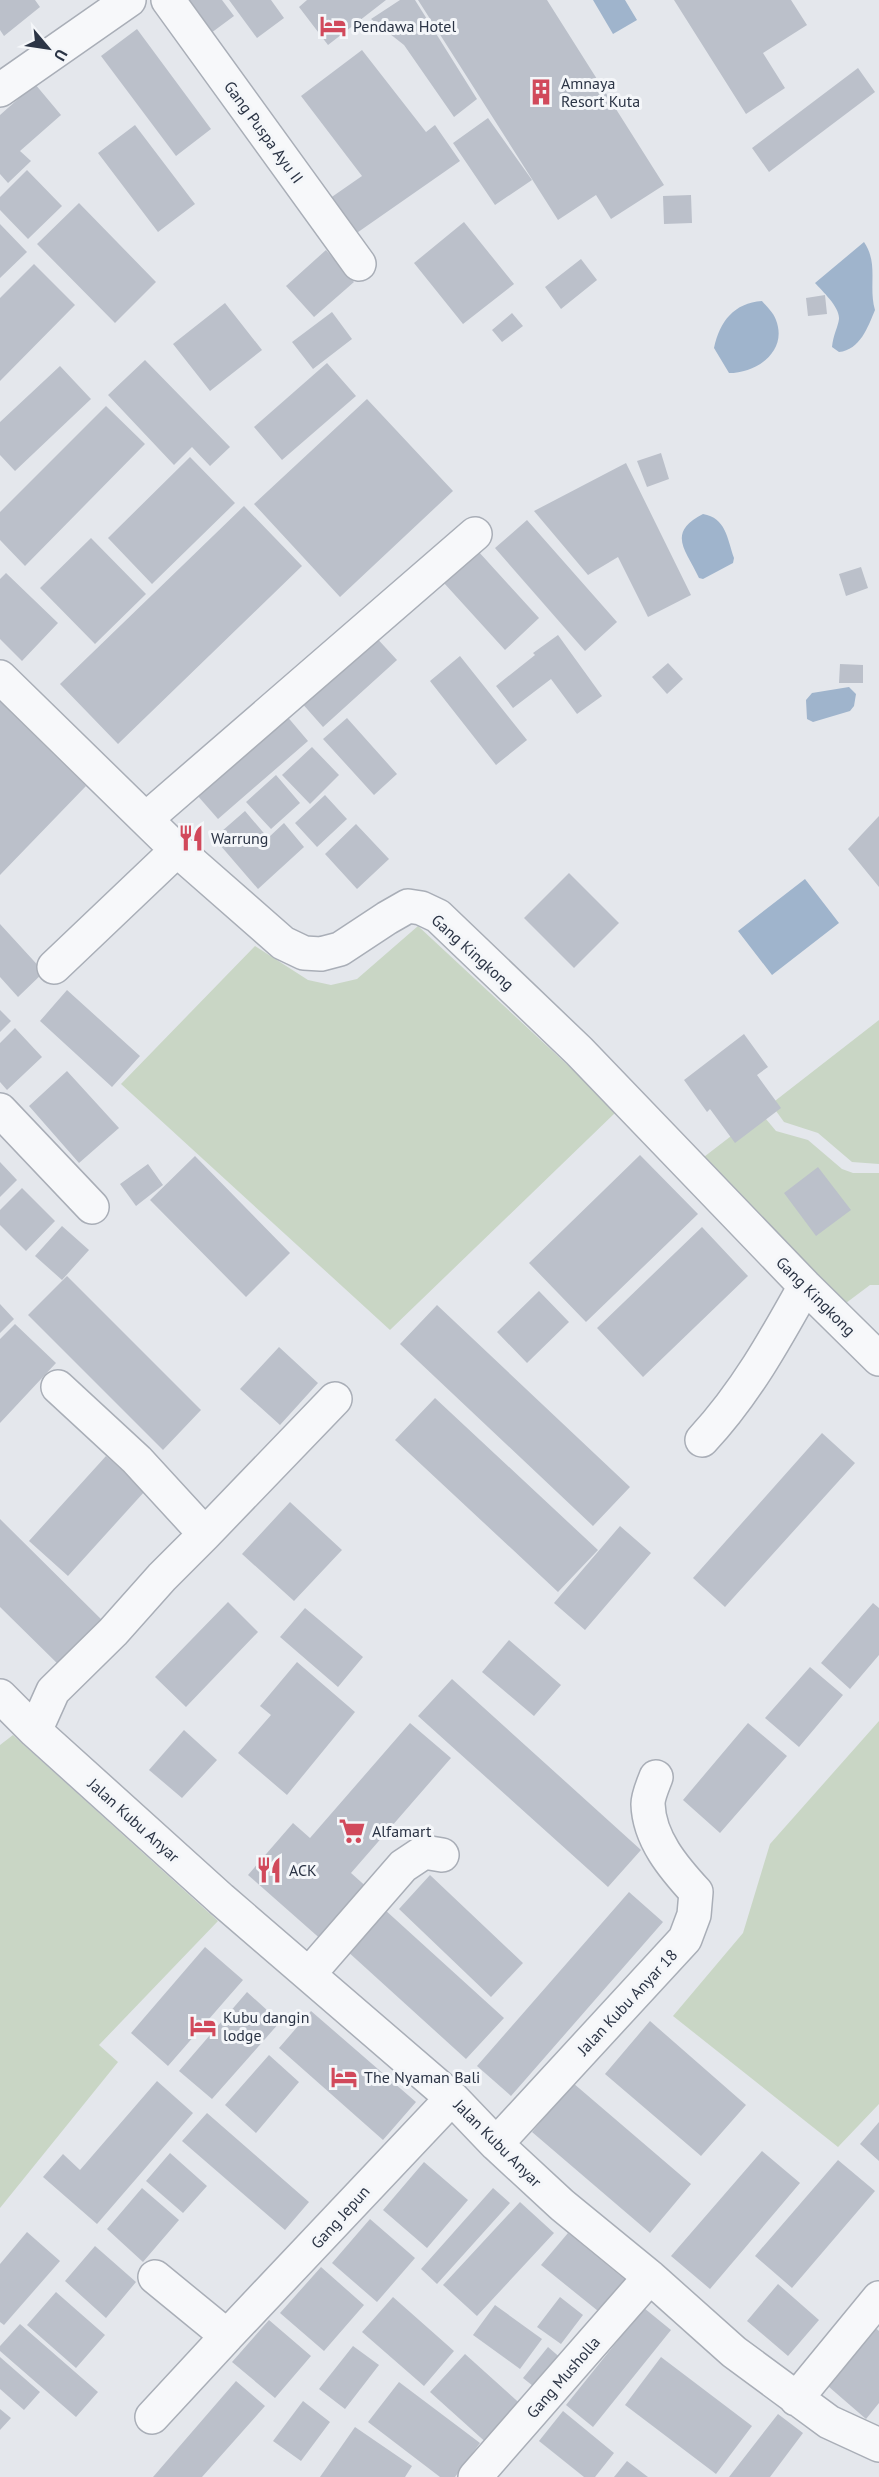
<svg xmlns="http://www.w3.org/2000/svg" width="879" height="2477" font-family="'PT Sans',sans-serif">
<style>
.green{fill:#c9d6c5}
.water{fill:#9fb4cc}
.building{fill:#bbc0ca}
.lines{fill:none;stroke-linecap:round;stroke-linejoin:round}
.minor-casing{stroke:#a9aeb7;stroke-width:36}
.minor{stroke:#f7f8fa;stroke-width:33}
.labels{text-anchor:middle;stroke-width:6;stroke-linejoin:round;paint-order:stroke}
.poi-label{font-size:16px;fill:#2b3445;stroke:#f4f6f9;text-anchor:start}
.street-label{font-size:16px;fill:#2b3445;stroke:#f4f6f9}
</style>
<rect width="100%" height="100%" fill="#e4e7ec"/>
<path class="green" d="M418,926l199,185 -227,219 -269,-246 134,-138 53,34 23,5 26,-6z
M879,1020v144l-27,-2 -34,-29 -34,-11 -13,-18z
M761,1113l15,18 32,9 34,29 11,4h26v112h-9l-28,21 -142,-146z
M879,1721v383l-41,43 -165,-131 70,-83 27,-89z
M13,1735l205,186 -119,124 19,17 -118,146v-463z"/>
<path class="water" d="M593,0h32l12,20 -24,14z
M864,242c15,22 4,44 11,68 -7,17 -15,40 -36,42l-7,-5c1,-12 6,-20 7,-28 1,-12 -17,-28 -24,-36z
M762,301c4,5 12,12 14,19 12,31 -19,53 -47,53l-15,-25c6,-27 20,-45 48,-47z
M703,514c23,4 24,24 31,44l-1,5 -30,16 -4,-1c-13,-28 -33,-45 4,-64z
M849,687l7,7 -2,12 -4,5 -37,11 -6,-3 -1,-19 6,-7z
M805,879l34,44 -67,52 -34,-44z"/>
<path class="building" d="M0,0h35l5,7 -36,29 -4,-6z
M180,0h42l12,16 -27,20z
M229,0h42l13,18 -27,20z
M307,0h79l-58,45 -29,-38z
M400,0h15l62,99 -23,18 -50,-72 -33,-26z
M418,0h129l117,185 -53,34 -15,-24 -38,25z
M674,0h117l16,25 -44,28 22,35 -39,26z
M137,29l74,100 -35,27 -75,-100z
M362,50l64,82 9,-7 25,36 -109,76 -25,-36 36,-25 -61,-80z
M858,68l17,24 -106,80 -17,-24z
M35,84l26,31 -41,36 11,10 -23,22 -8,-9v-59z
M488,118l44,62 -37,25 -42,-62z
M135,125l60,79 -37,28 -60,-79z
M27,170l35,36 -34,33 -28,-29v-13z
M691,195l1,28 -28,1 -1,-28z
M79,203l77,79 -41,41 -78,-79z
M464,222l50,62 -51,40 -49,-61z
M0,224l27,28 -27,26z
M326,250l28,32 -40,35 -28,-31z
M581,259l16,21 -36,29 -16,-22z
M34,264l41,41 -75,76v-83z
M825,295l2,19 -19,2 -2,-18z
M225,303l37,47 -52,41 -37,-47z
M332,312l20,27 -39,30 -21,-27z
M512,313l11,13 -21,16 -10,-12z
M145,360l85,87 -20,19 -18,-19 -18,18 -66,-70z
M327,363l29,33 -74,64 -28,-33z
M60,366l31,33 -76,72 -15,-16v-33z
M367,399l86,92 -113,106 -86,-93z
M106,406l39,38 -120,122 -25,-26v-28z
M661,453l8,26 -22,8 -10,-26z
M190,457l45,46 -83,81 -44,-46z
M626,463l65,132 -43,22 -30,-60 -30,18 -54,-64z
M244,506l58,60 -184,178 -58,-60z
M527,520l90,102 -32,29 -90,-103z
M91,538l55,56 -51,50 -55,-56z
M478,551l61,67 -34,32 -61,-67z
M861,567l7,21 -22,8 -7,-22z
M6,573l52,50 -36,38 -22,-22v-60z
M373,634l24,26 -74,67 -23,-26z
M558,635l44,61 -25,18 -26,-35 -38,29 -17,-22 39,-31 -2,-2z
M460,656l67,84 -31,25 -66,-84z
M668,663l15,16 -16,15 -15,-17z
M840,664l23,1v18h-24z
M0,702l86,84 -86,89z
M280,708l28,33 -90,78 -28,-32z
M347,718l50,56 -23,21 -51,-56z
M312,747l27,28 -29,29 -28,-29z
M276,775l24,28 -29,26 -25,-27z
M325,795l22,24 -30,28 -22,-24z
M245,811l23,27 16,-15 20,24 -46,42 -44,-51z
M879,816v71l-31,-38z
M356,824l33,35 -32,30 -32,-35z
M569,873l50,50 -45,45 -50,-50z
M0,924l44,48 -26,25 -18,-20z
M67,990l73,66 -28,31 -72,-66z
M0,1010l11,11 -11,11z
M15,1028l27,29 -35,33 -7,-8v-39z
M744,1034l24,33 -11,8 24,33 -46,35 -25,-34 -3,3 -23,-32z
M67,1071l52,57 -40,35 -50,-57z
M640,1155l58,59 -112,108 -57,-59z
M195,1156l95,97 -44,44 -96,-97z
M0,1162l17,18 -17,17z
M148,1164l15,21 -27,21 -16,-22z
M818,1167l33,43 -35,26 -32,-43z
M22,1188l33,33 -29,30 -26,-26v-15z
M62,1226l27,24 -27,30 -27,-24z
M702,1227l46,49 -105,101 -46,-49z
M67,1276l134,134 -38,40 -135,-135z
M539,1291l30,31 -42,41 -30,-31z
M0,1304l14,15 -14,14z
M437,1305l193,182 -37,39 -193,-182z
M15,1324l41,39 -56,60v-84z
M279,1347l39,36 -38,42 -40,-36z
M435,1398l163,152 -40,42 -163,-152z
M822,1433l33,30 -130,144 -32,-29z
M106,1456l39,35 -77,85 -39,-35z
M290,1502l52,48 -48,51 -52,-47z
M0,1519l109,108 -44,44 -65,-64z
M620,1526l31,27 -66,77 -31,-27z
M228,1602l30,30 -72,75 -31,-30z
M873,1603l6,5v47l-29,34 -29,-26z
M305,1608l58,49 -25,30 -58,-50z
M509,1640l52,45 -27,31 -52,-44z
M297,1662l58,50 -68,83 -49,-42 33,-38 -11,-9z
M810,1667l33,28 -44,52 -34,-29z
M452,1679l189,171 -33,37 -190,-171z
M410,1723l41,35 -100,115 19,17 -46,52 -76,-67 45,-52 17,15z
M748,1723l39,33 -67,77 -37,-33z
M184,1730l33,30 -35,38 -33,-28z
M430,1875l93,88 -32,34 -92,-88z
M629,1892l34,30 -152,174 -34,-30z
M384,1909l120,109 -38,41 -120,-109z
M205,1947l38,33 -75,86 -37,-33z
M247,1992l33,30 -68,77 -33,-28z
M311,2011l105,91 -33,38 -104,-92z
M650,2021l96,84 -45,51 -96,-82z
M269,2055l30,27 -43,51 -31,-28z
M157,2081l36,32 -96,111 -54,-47 20,-23 17,16z
M573,2083l118,101 -41,49 -118,-101z
M207,2113l102,89 -24,28 -103,-89z
M879,2122v39l-19,-17z
M762,2151l38,32 -90,106 -39,-33z
M170,2153l37,33 -24,27 -37,-32z
M838,2160l37,31 -83,97 -37,-32z
M424,2162l44,38 -41,48 -44,-38z
M142,2188l37,32 -36,42 -36,-33z
M493,2188l17,15 -73,81 -16,-15z
M520,2202l34,31 -77,83 -34,-31z
M370,2219l45,39 -38,44 -45,-39z
M27,2232l33,29 -56,64 -4,-3v-58z
M568,2233l61,50 -26,32 -62,-50z
M95,2246l41,36 -30,36 -41,-37z
M321,2267l43,38 -40,46 -44,-38z
M778,2284l41,36 -31,36 -41,-35z
M56,2292l49,43 -29,33 -49,-43z
M393,2297l61,54 -30,35 -62,-54z
M560,2297l23,18 -22,29 -24,-17z
M495,2305l47,34 -22,30 -47,-34z
M644,2308l27,22 -78,97 -27,-22z
M269,2320l42,36 -36,42 -43,-36z
M870,2323l9,8v72l-13,16 -45,-39z
M20,2324l78,68 -22,25 -76,-66v-5z
M353,2346l26,19 -34,44 -26,-20z
M548,2347l15,13 -25,30 -15,-12z
M465,2354l60,54 -35,38 -60,-54z
M0,2357l40,35 -16,18 -24,-21z
M661,2357l91,69 -36,48 -91,-69z
M236,2381l29,25 -63,71h-49z
M399,2382l81,61 -25,34h-15l-72,-55z
M303,2401l27,21 -29,39 -28,-20z
M0,2409l11,9 -11,12z
M563,2411l51,42 -19,24h-11l-45,-36z
M778,2414l25,19 -33,44h-41z
M355,2427l57,39 -7,11h-85z
M627,2461l21,16h-34z"/>
<g class="lines">
<g class="minor-casing">
<path id="minor" d="M168,0l191,264
M0,90l129,-90
M0,677l177,173 106,93 21,10 17,1 19,-5 47,-31 21,-12 13,2 17,8 141,135 226,235 74,73
M146,819l329,-285
M54,967l123,-117
M0,1110l92,97
M702,1440c43,-46 73,-100 103,-154
M205,1534l130,-135
M0,1696l35,35 186,168 231,199 44,46 66,61 88,72 84,75 95,70 50,23
M35,1731l18,-40 60,-59 49,-55 43,-43 -68,-74 -79,-73
M309,1974l94,-108 21,-14 18,3
M496,2144l189,-205 9,-24 2,-23c-22,-24 -47,-53 -48,-88 0,-8 5,-19 8,-27
M227,2336l225,-238
M796,2399l83,-101
M152,2417l75,-81 -72,-59
M475,2477l175,-200"/>
</g>
<use href="#minor" class="minor"/>
</g>
<defs>
<g id="hotel-bare" transform="scale(2.07)"><path d="M-6-4.5h1.5V1H6V5H4.5V3h-9V5H-6ZM-4 0a1.8 1.8 0 1 1 3.6 0ZM.5 0V-2.5h3Q6-2.5 6 0Z" fill="#d1495b" stroke="#f4f6f9" stroke-width="2.5" paint-order="stroke"/></g>
<g id="building-bare" transform="scale(2.07)"><path d="M-4-6H4V6H1V3H-1V6H-4ZM-2.5-4.3h1.7v1.8h-1.7ZM.8-4.3h1.7v1.8H.8ZM-2.5-1h1.7V.8h-1.7ZM.8-1h1.7V.8H.8Z" fill="#d1495b" stroke="#f4f6f9" stroke-width="2.5" paint-order="stroke"/></g>
<g id="restaurant-bare" transform="scale(2.07)"><path d="M-5-6h1v4h1v-4h1v4h1v-4h1v5L-1.5 .5V6h-2V.5L-5-1ZM5-6V6H3V1.5H1.5Q1.5-4 5-6Z" fill="#d1495b" stroke="#f4f6f9" stroke-width="2.5" paint-order="stroke"/></g>
<g id="supermarket-bare" transform="scale(2.07)"><path d="M-6-5.5h2.5l.6 2H6L4.5 2H-2.5L-4.4-4H-6ZM-1.5 3.2a1.3 1.3 0 1 0 .1 0ZM3 3.2a1.3 1.3 0 1 0 .1 0Z" fill="#d1495b" stroke="#f4f6f9" stroke-width="2.5" paint-order="stroke"/></g>
</defs>
<g fill-rule="evenodd">
<use href="#hotel-bare" x="333" y="26"/>
<use href="#building-bare" x="541" y="92"/>
<use href="#restaurant-bare" x="191" y="838"/>
<use href="#supermarket-bare" x="352" y="1831"/>
<use href="#restaurant-bare" x="269" y="1870"/>
<use href="#hotel-bare" x="203" y="2026"/>
<use href="#hotel-bare" x="344" y="2077"/>
</g>
<g class="labels">
<g class="poi-label">
<text x="353" y="32">Pendawa Hotel</text>
<text x="561" y="89">Amnaya<tspan x="561" dy="18">Resort Kuta</tspan></text>
<text x="211" y="844">Warrung</text>
<text x="372" y="1837">Alfamart</text>
<text x="289" y="1876">ACK</text>
<text x="223" y="2023">Kubu dangin<tspan x="223" dy="18">lodge</tspan></text>
<text x="364" y="2083">The Nyaman Bali</text>
</g>
<g class="street-label">
<text transform="translate(264 132) rotate(54)" y="6">Gang Puspa Ayu II</text>
<text transform="translate(473 952) rotate(42)" y="6">Gang Kingkong</text>
<text transform="translate(816 1296) rotate(45)" y="6">Gang Kingkong</text>
<text transform="translate(134 1820) rotate(42)" y="6">Jalan Kubu Anyar</text>
<text transform="translate(627 2002) rotate(-47)" y="6">Jalan Kubu Anyar 18</text>
<text transform="translate(498 2143) rotate(45)" y="6">Jalan Kubu Anyar</text>
<text transform="translate(340 2217) rotate(-48)" y="6">Gang Jepun</text>
<text transform="translate(563 2377) rotate(-49)" y="6">Gang Musholla</text>
</g>
</g>
<g transform="translate(48 48) rotate(119)" stroke="#f4f6f9" stroke-width="4.5" paint-order="stroke">
<path d="M0-4.5L10 22L0 15L-10 22Z" fill="#2b3445"/>
<text y="-9" font-size="16" font-weight="bold" text-anchor="middle" fill="#2b3445">U</text>
</g>
</svg>
